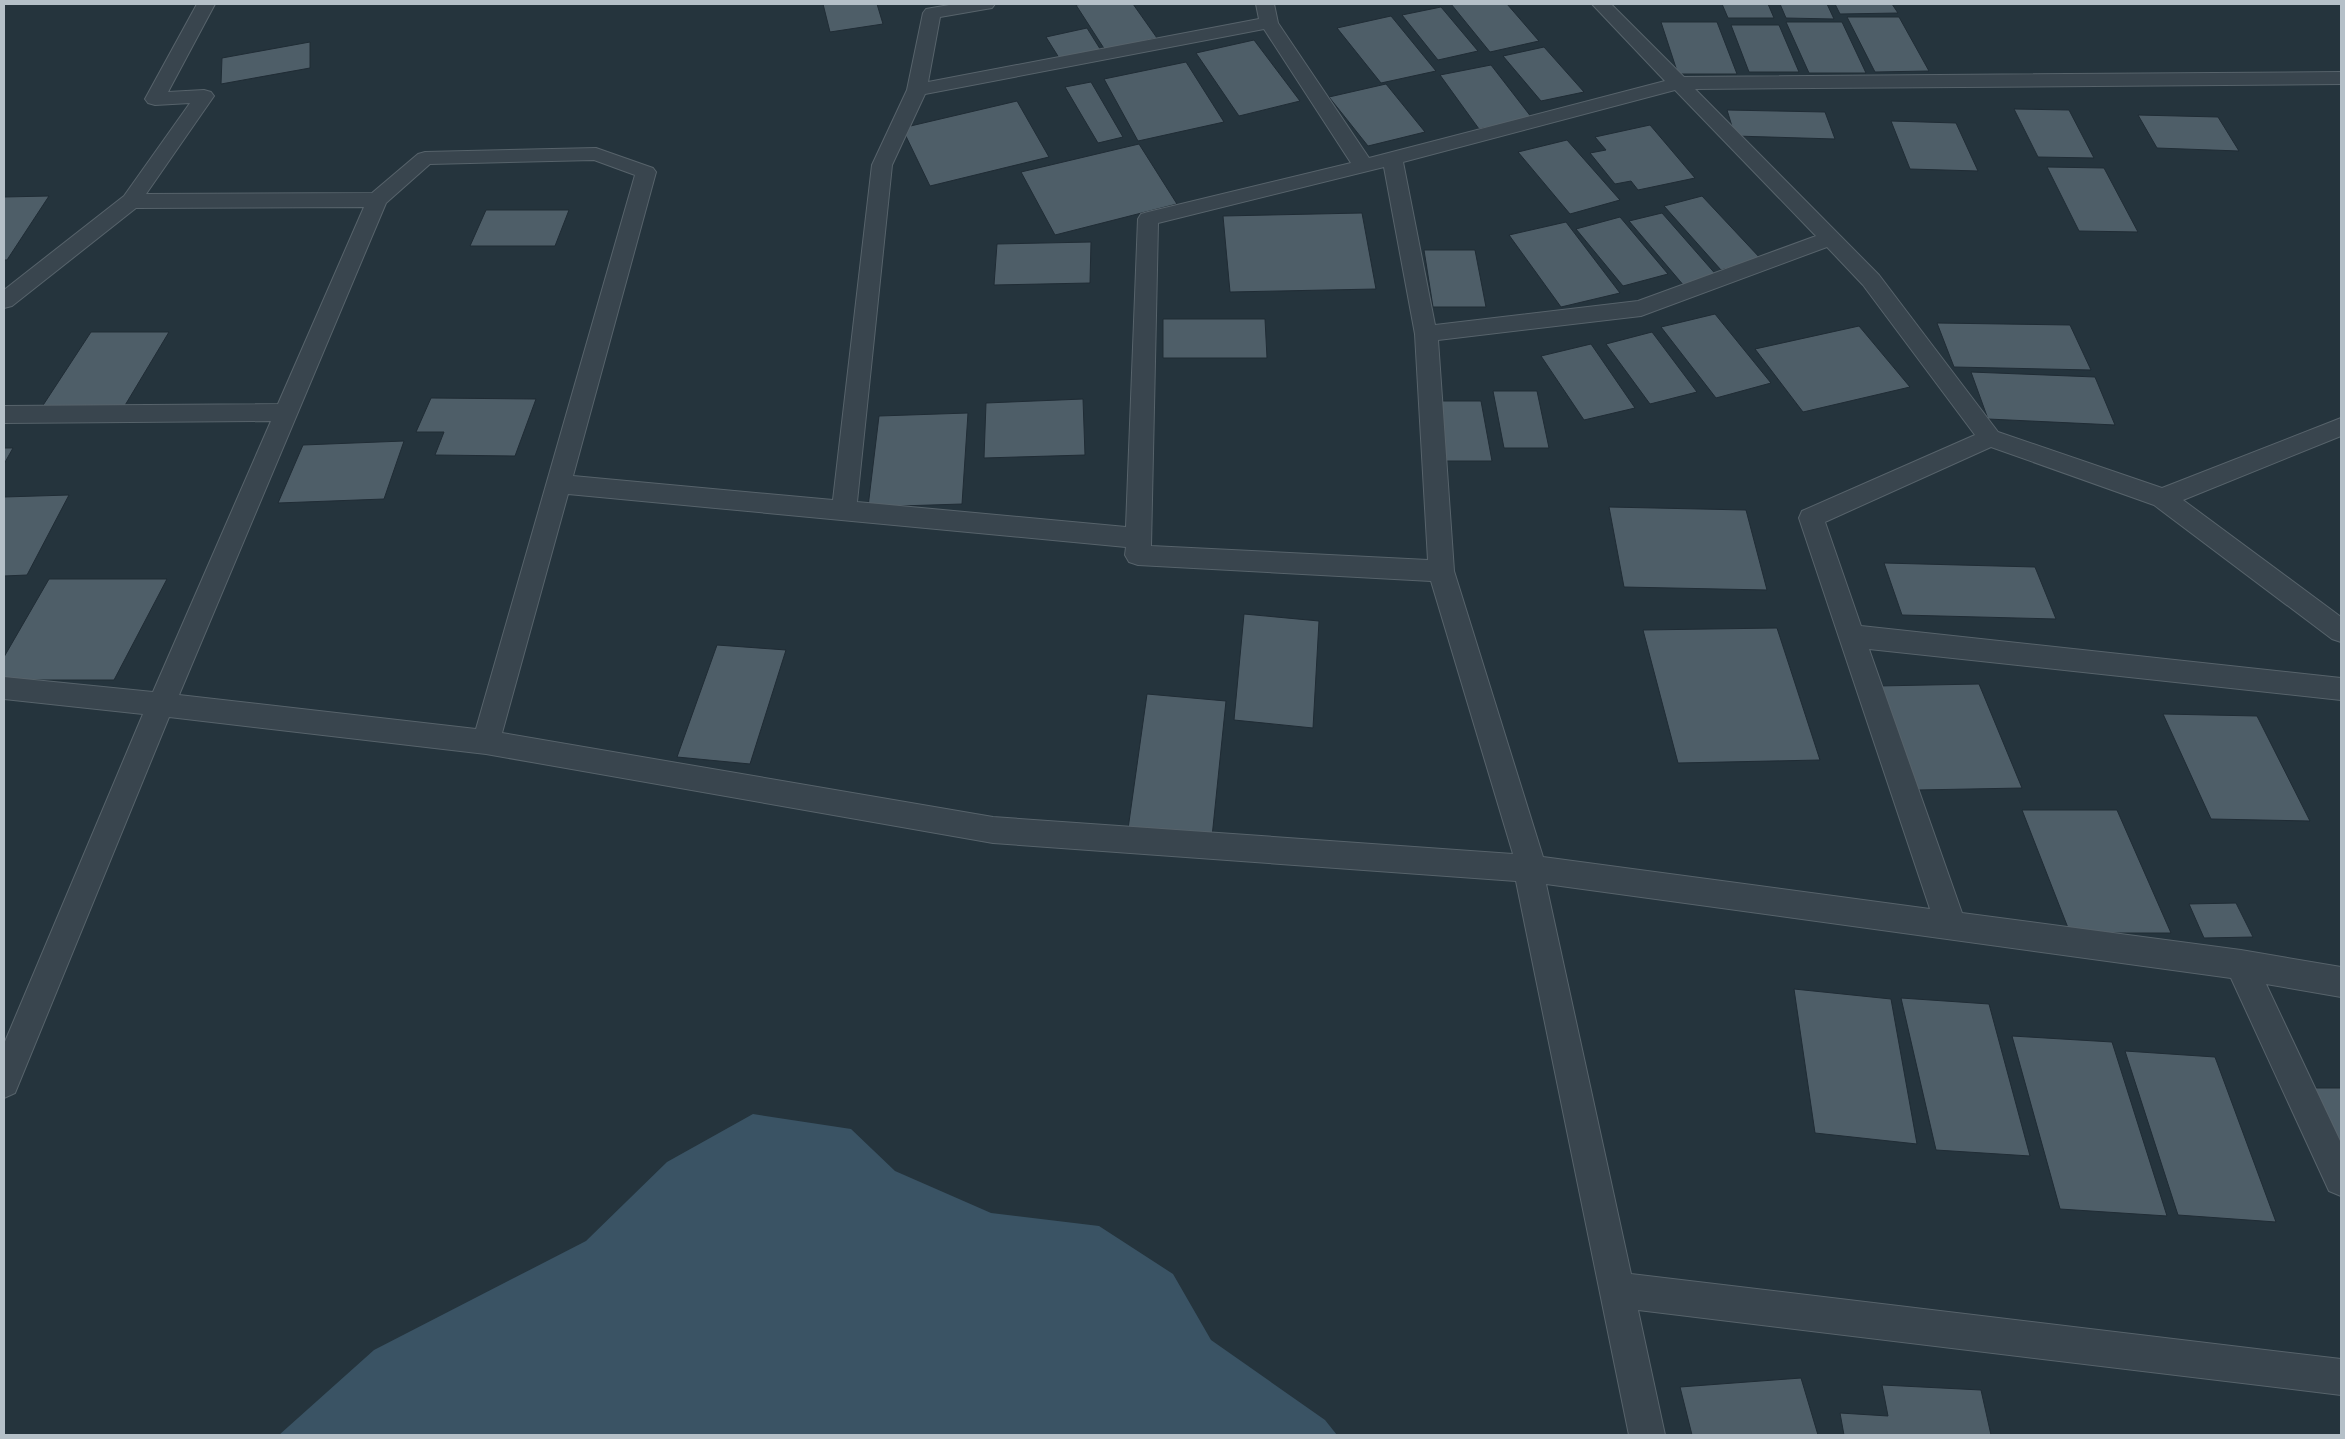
<svg xmlns="http://www.w3.org/2000/svg" width="2345" height="1439" font-family="'Titillium Web',sans-serif">
<style>
.water{fill:#3a5364}
.building{fill:#4e5e68;stroke:#202c35}
.lines{fill:none;stroke-linecap:round;stroke-linejoin:round}
.minor-casing{stroke:#57636b;stroke-width:2}
.minor{fill:#39454e;fill-rule:evenodd}
</style>
<rect width="100%" height="100%" fill="#25343d"/>
<path class="water" d="M753,1114l98,15 44,42 96,42 108,13 74,48 38,66 114,80 12,15h-1058l95,-85 212,-109 81,-79z"/>
<path class="building" d="M823,4h54l6,20 -53,8z
M1083,4h50l24,34 -52,12 -29,-45z
M1451,4h56l32,37 -49,11z
M1722,4h46l6,14h-46z
M1780,4h47l7,15 -48,-1z
M1835,4h57l6,9 -58,1z
M1441,7l37,44 -40,9 -36,-45z
M1391,16l45,55 -55,12 -44,-55z
M1847,17h52l30,54 -54,1z
M1661,22h56l20,52h-59z
M1786,22h56l24,51h-57z
M1731,25h48l20,47h-50z
M1087,28l15,24 -41,9 -15,-24z
M1254,40l46,61 -61,15 -43,-63z
M310,42v26l-89,16 1,-26z
M1544,47l40,45 -43,9 -38,-45z
M1186,62l38,60 -86,19 -34,-62z
M1491,65l41,53 -53,11 -39,-54z
M1091,82l32,55 -25,6 -33,-56z
M1386,84l39,48 -57,14 -39,-49z
M1017,101l32,56 -119,29 -28,-58z
M2014,109l55,1 25,48 -56,-1z
M1727,110l98,2 10,27 -100,-3z
M2138,115l80,2 21,34 -82,-3z
M1891,121l65,2 22,48 -68,-2z
M1650,125l45,53 -57,12 -7,-9 -16,3 -25,-31 16,-3 -11,-13z
M1567,140l53,60 -50,14 -52,-62z
M1139,144l38,60 -122,31 -34,-63z
M2047,167l57,1 34,64 -59,-1z
M49,196l-42,64h-3v-63z
M1702,196l59,63 -40,11 -57,-64z
M486,210h83l-14,36h-85z
M1362,213l14,76 -146,3 -7,-76z
M1662,213l57,65 -34,9 -56,-66z
M1620,217l48,57 -45,12 -47,-57z
M1566,222l54,71 -59,14 -52,-72z
M1091,242l-1,41 -96,2 3,-41z
M1424,250h51l11,57h-53z
M1715,314l56,69 -55,15 -55,-71z
M1163,319h102l2,39h-104z
M1937,323l133,2 21,45 -137,-3z
M1859,326l51,61 -107,25 -48,-63z
M91,332h78l-51,85 -82,-1z
M1652,332l45,60 -47,12 -44,-60z
M1591,344l44,64 -51,12 -43,-64z
M1971,372l124,5 20,48 -127,-6z
M1493,391h44l12,57h-45z
M431,398l105,1 -21,57 -80,-1 9,-23h-28z
M1083,399l2,56 -101,3 2,-55z
M1434,401h47l11,60h-49z
M968,413l-6,91 -94,3 11,-91z
M404,441l-20,58 -106,4 25,-58z
M4,448h9l-9,16z
M69,495l-42,80 -23,1v-79z
M1609,507l137,3 21,80 -143,-3z
M1884,563l151,4 21,52 -154,-4z
M49,579h118l-53,101h-110v-23z
M1244,614l75,7 -6,107 -79,-8z
M1777,628l43,132 -142,3 -35,-133z
M717,645l69,5 -36,114 -73,-7z
M1979,684l43,104 -105,2 -39,-104z
M1147,694l79,7 -14,136 -84,-8z
M2163,714l94,2 53,105 -99,-2z
M2022,810h95l54,123h-101z
M2236,903l17,34 -49,1 -15,-34z
M1794,989l97,10 26,145 -102,-11z
M1901,998l88,6 41,152 -94,-6z
M2012,1036l100,6 55,174 -107,-7z
M2125,1051l90,6 61,165 -98,-7z
M2314,1088h27v56z
M1801,1378l17,57h-126l-12,-48z
M1882,1385l99,5 10,45h-147l-4,-22 48,3z"/>
<g class="lines">
<g class="minor-casing">
<path id="minor" d="M197,4h18l-47,88 36,-2 7,2 3,4 -68,98 226,-1 46,-39 7,-2 171,-4 57,20 3,4 -83,304 260,24 39,-335 35,-75 16,-77 3,-4 29,-5h40l-3,4 -6,1 -46,8 -12,65 331,-63 -3,-15h18l4,19 91,135 296,-77 -73,-77h19l73,73 657,-5v12l-646,5 184,186 119,157 164,56 179,-70v18l-158,64 158,117v25l-9,-3 -178,-134 -163,-58 -166,75 36,104 480,52v22l-472,-51 93,264 279,37 100,17v30l-75,-13 75,159v53l-12,-5 -98,-213 -685,-94 85,390 710,85v36l-703,-85 27,125h-36l-113,-554 -523,-38 -507,-89 -317,-37 -154,376 -11,5v-54l139,-330 -139,-15v-22l149,15 118,-271 -267,2v-17l274,-2 86,-197 -228,1 -124,98 -8,2v-18l120,-94 66,-93 -35,2 -7,-2 -3,-4zM1264,29l87,134 -203,49 -7,2 -3,5 -12,308 -269,-25 35,-337 33,-71zM1675,90l141,146 -178,65 -203,24 -32,-163zM594,160l41,15 -159,554 -297,-34 207,-492 44,-39zM1384,167l31,167 13,226 -277,-14 7,-323zM1827,247l36,38 112,150 -173,76 -3,7 131,391 -387,-52 -89,-286 -16,-231 203,-24zM568,494l558,53 -1,8 4,7 9,3 293,16 82,273 -520,-37 -491,-84z"/>
</g>
<use href="#minor" class="minor"/>
</g>
<rect width="2345" height="1439" fill="none" stroke="#b5c0c8" stroke-width="10"/>
</svg>
